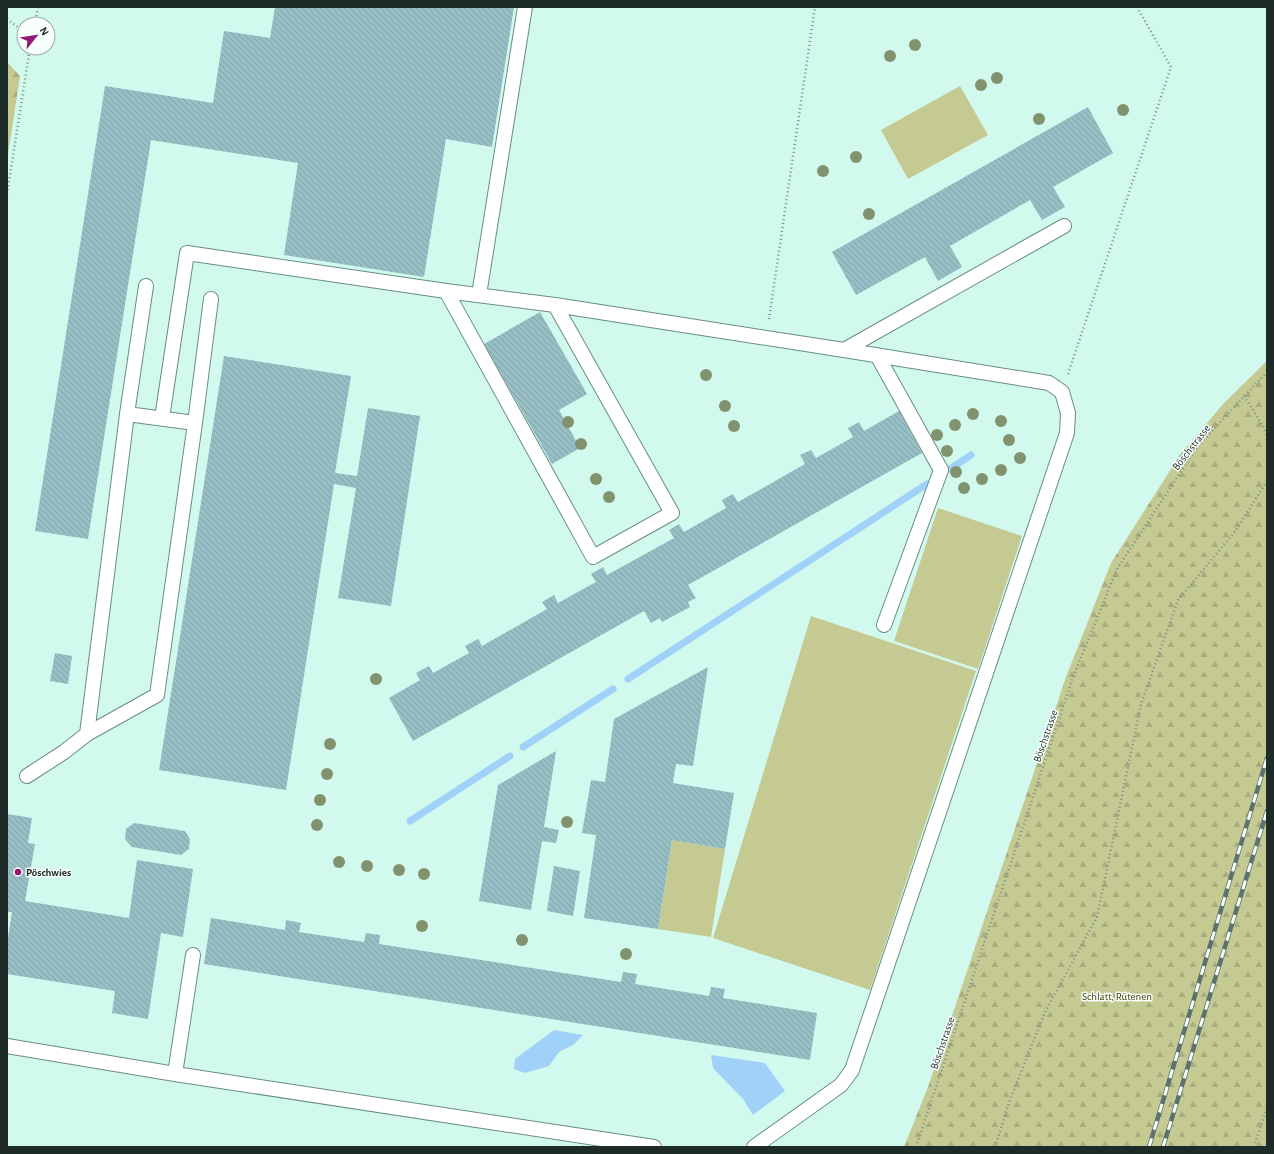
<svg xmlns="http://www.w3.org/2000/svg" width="1274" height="1154" font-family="'Alegreya Sans',sans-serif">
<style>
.forest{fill:url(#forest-firs)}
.garden{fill:#c5c992}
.water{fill:#a0d2f9}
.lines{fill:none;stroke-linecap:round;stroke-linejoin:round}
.stream{stroke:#a0d2f9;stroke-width:7}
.building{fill:url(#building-back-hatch)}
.lane-casing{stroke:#698d83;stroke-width:16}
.path{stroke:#759089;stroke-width:2.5;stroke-dasharray:1 3;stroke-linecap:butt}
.lane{stroke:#fff;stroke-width:14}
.rail-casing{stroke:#5b736c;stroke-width:4.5}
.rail{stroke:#f7fefc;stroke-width:3;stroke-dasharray:9;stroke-linecap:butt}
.tree{fill:#81936e}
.poi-dot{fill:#941974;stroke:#f7fefc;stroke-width:1.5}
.labels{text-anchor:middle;stroke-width:3;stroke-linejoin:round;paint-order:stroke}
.street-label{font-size:11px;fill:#1d2c28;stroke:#f7fefc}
.poi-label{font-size:11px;font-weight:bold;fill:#1d2c28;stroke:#f7fefc;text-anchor:start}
.park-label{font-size:11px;fill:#3f4006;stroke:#f7fefc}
</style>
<defs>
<pattern id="forest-firs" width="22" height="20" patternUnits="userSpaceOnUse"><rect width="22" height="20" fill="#c5c992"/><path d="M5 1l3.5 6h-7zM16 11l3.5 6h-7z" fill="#a9ad7e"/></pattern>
<pattern id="building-back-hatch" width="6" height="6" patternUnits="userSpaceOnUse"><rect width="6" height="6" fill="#97bec5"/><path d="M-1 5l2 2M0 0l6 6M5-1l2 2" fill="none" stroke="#82a3a9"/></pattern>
</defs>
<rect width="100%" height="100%" fill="#d2f9ee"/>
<path class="forest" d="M7,62l13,14 -13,85z
M1267,361v786h-363l24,-60 138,-410 45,-114 69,-108 45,-53z"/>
<path class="garden" d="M960,86l28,49 -80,44 -27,-49z
M938,508l84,28 -44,133 -84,-28z
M811,616l165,55 -106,319 -157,-52z
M672,840l53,9 -14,88 -53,-8z"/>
<path class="water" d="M554,1030l29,5 -10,10 -14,7 -10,14 -24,7 -11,-4 1,-10z
M711,1055l54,8 20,28 -32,24 -10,-16 -30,-31z"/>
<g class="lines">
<path class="stream" d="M950,469l21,-14
M628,679l299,-195
M523,747l90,-58
M410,821l100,-65"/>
</g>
<path class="building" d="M275,7h239l-22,140 -46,-8 -22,138 -140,-22 14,-92 -147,-23 -63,399 -53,-8 70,-445 108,17 11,-72 46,7z
M1088,107l25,46 -60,34 12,20 -23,13 -12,-20 -80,46 12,21 -24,14 -13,-24 -69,38 -24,-43z
M540,312l47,82 -28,16 21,38 -28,16 -68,-120z
M224,356l127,20 -16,97 22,3 11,-68 52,8 -29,190 -53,-8 18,-110 -22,-4 -48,306 -127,-20z
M899,411l23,42 -234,132 8,13 -8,4 2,5 -28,15 -2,-4 -9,5 -7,-12 -231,130 -24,-43 31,-18 -4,-7 13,-7 4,7 36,-20 -4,-7 13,-7 4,7 65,-37 -5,-7 12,-7 4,8 38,-21 -5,-8 12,-7 4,8 67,-37 -5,-8 10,-6 5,8 42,-24 -4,-8 11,-6 5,8 67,-38 -5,-9 11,-5 5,8 37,-21 -5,-9 11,-6 5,9z
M55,653l17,3 -4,28 -18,-3z
M708,667l-15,99 -17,-2 -3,19 61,10 -9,56 -53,-9 -14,89 -74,-11 12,-83 -14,-2 9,-53 14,2 9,-63z
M556,751l-12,76 15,3 -3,13 -14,-2 -11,69 -52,-9 19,-116z
M7,814l25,4 -4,25 7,1 -10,57 104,17 8,-58 56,9 -10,68 -22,-4 -13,86 -36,-6 3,-22 -108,-17v-30l5,-32h-5z
M134,823l51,8 5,8 -1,10 -8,6 -49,-8 -7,-8 1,-10z
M554,866l26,5 -7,45 -26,-5z
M211,918l74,12 1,-10 15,3 -2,9 65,10 2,-9 14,2 -1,9 242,38 2,-10 14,2 -2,10 74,12 2,-9 14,2 -2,9 94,15 -7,47 -606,-96z"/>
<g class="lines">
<g class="lane-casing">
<path id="lane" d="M446,291l147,266 79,-44 -117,-208
M479,295l46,-288
M877,355l64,115 -57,155
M127,414l19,-128
M162,418l25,-165 259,38 109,14 289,45 220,-124
M195,423l16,-124
M27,776l37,-24 23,-18 40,-320 68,9 -38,272 -70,39
M7,1046l168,28 479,73
M175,1074l18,-119
M754,1147l87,-62 11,-15 215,-637 1,-20 -6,-21 -13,-9 -205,-33"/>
</g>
<path class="path" d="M7,19l12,9 5,15
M35,24l3,-17
M26,48l2,8
M7,194l23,-146
M769,319l46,-312
M1068,374l103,-307 -34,-60
M1244,396l19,30 4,10
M916,1147l156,-467 45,-111 80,-122 70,-75
M995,1147l15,-47 35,-88 52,-95 44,-213 37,-104 56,-67 33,-52
M1254,1147l13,-40"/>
<use href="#lane" class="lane"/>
<g class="rail-casing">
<path id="rail" d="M1149,1147l118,-389
M1163,1147l104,-336"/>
</g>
<use href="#rail" class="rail"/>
</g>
<g class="tree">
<circle cx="915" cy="45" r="6"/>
<circle cx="890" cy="56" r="6"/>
<circle cx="997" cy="78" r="6"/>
<circle cx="981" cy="85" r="6"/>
<circle cx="1123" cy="110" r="6"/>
<circle cx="1039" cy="119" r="6"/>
<circle cx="856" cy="157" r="6"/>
<circle cx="823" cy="171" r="6"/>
<circle cx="869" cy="214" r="6"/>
<circle cx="706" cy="375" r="6"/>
<circle cx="725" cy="406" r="6"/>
<circle cx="973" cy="414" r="6"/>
<circle cx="1001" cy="421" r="6"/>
<circle cx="568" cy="422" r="6"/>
<circle cx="955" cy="425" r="6"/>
<circle cx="734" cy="426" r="6"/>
<circle cx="937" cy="435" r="6"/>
<circle cx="1009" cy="440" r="6"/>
<circle cx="581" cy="444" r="6"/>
<circle cx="947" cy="451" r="6"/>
<circle cx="1020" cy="458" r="6"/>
<circle cx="1001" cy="470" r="6"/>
<circle cx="956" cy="472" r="6"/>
<circle cx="596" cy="479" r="6"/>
<circle cx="982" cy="479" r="6"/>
<circle cx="964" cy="488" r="6"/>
<circle cx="609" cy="497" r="6"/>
<circle cx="376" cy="679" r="6"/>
<circle cx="330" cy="744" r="6"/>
<circle cx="327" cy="774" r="6"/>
<circle cx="320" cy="800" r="6"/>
<circle cx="567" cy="822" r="6"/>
<circle cx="317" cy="825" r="6"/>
<circle cx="339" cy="862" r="6"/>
<circle cx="367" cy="866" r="6"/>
<circle cx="399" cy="870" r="6"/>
<circle cx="424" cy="874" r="6"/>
<circle cx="422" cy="926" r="6"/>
<circle cx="522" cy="940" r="6"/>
<circle cx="626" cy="954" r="6"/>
</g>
<circle class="poi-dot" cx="18" cy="872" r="4"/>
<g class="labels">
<g class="street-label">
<text transform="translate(1191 447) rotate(-52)" y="4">Böschstrasse</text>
<text transform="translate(1045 736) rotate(-71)" y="4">Böschstrasse</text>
<text transform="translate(942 1043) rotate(-71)" y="4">Böschstrasse</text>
</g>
<g class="poi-label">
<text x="26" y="876">Pöschwies</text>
</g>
<g class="park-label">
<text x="1117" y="1000">Schlatt, Rütenen</text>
</g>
</g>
<rect width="1274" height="1154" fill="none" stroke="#1d2c28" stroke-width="16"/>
<g transform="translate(36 36) rotate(60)"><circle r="19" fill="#f7fefc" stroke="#a0aaa7"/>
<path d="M0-3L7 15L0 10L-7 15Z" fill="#941974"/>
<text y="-6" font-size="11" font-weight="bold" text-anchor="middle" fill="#1d2c28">N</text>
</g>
</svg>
